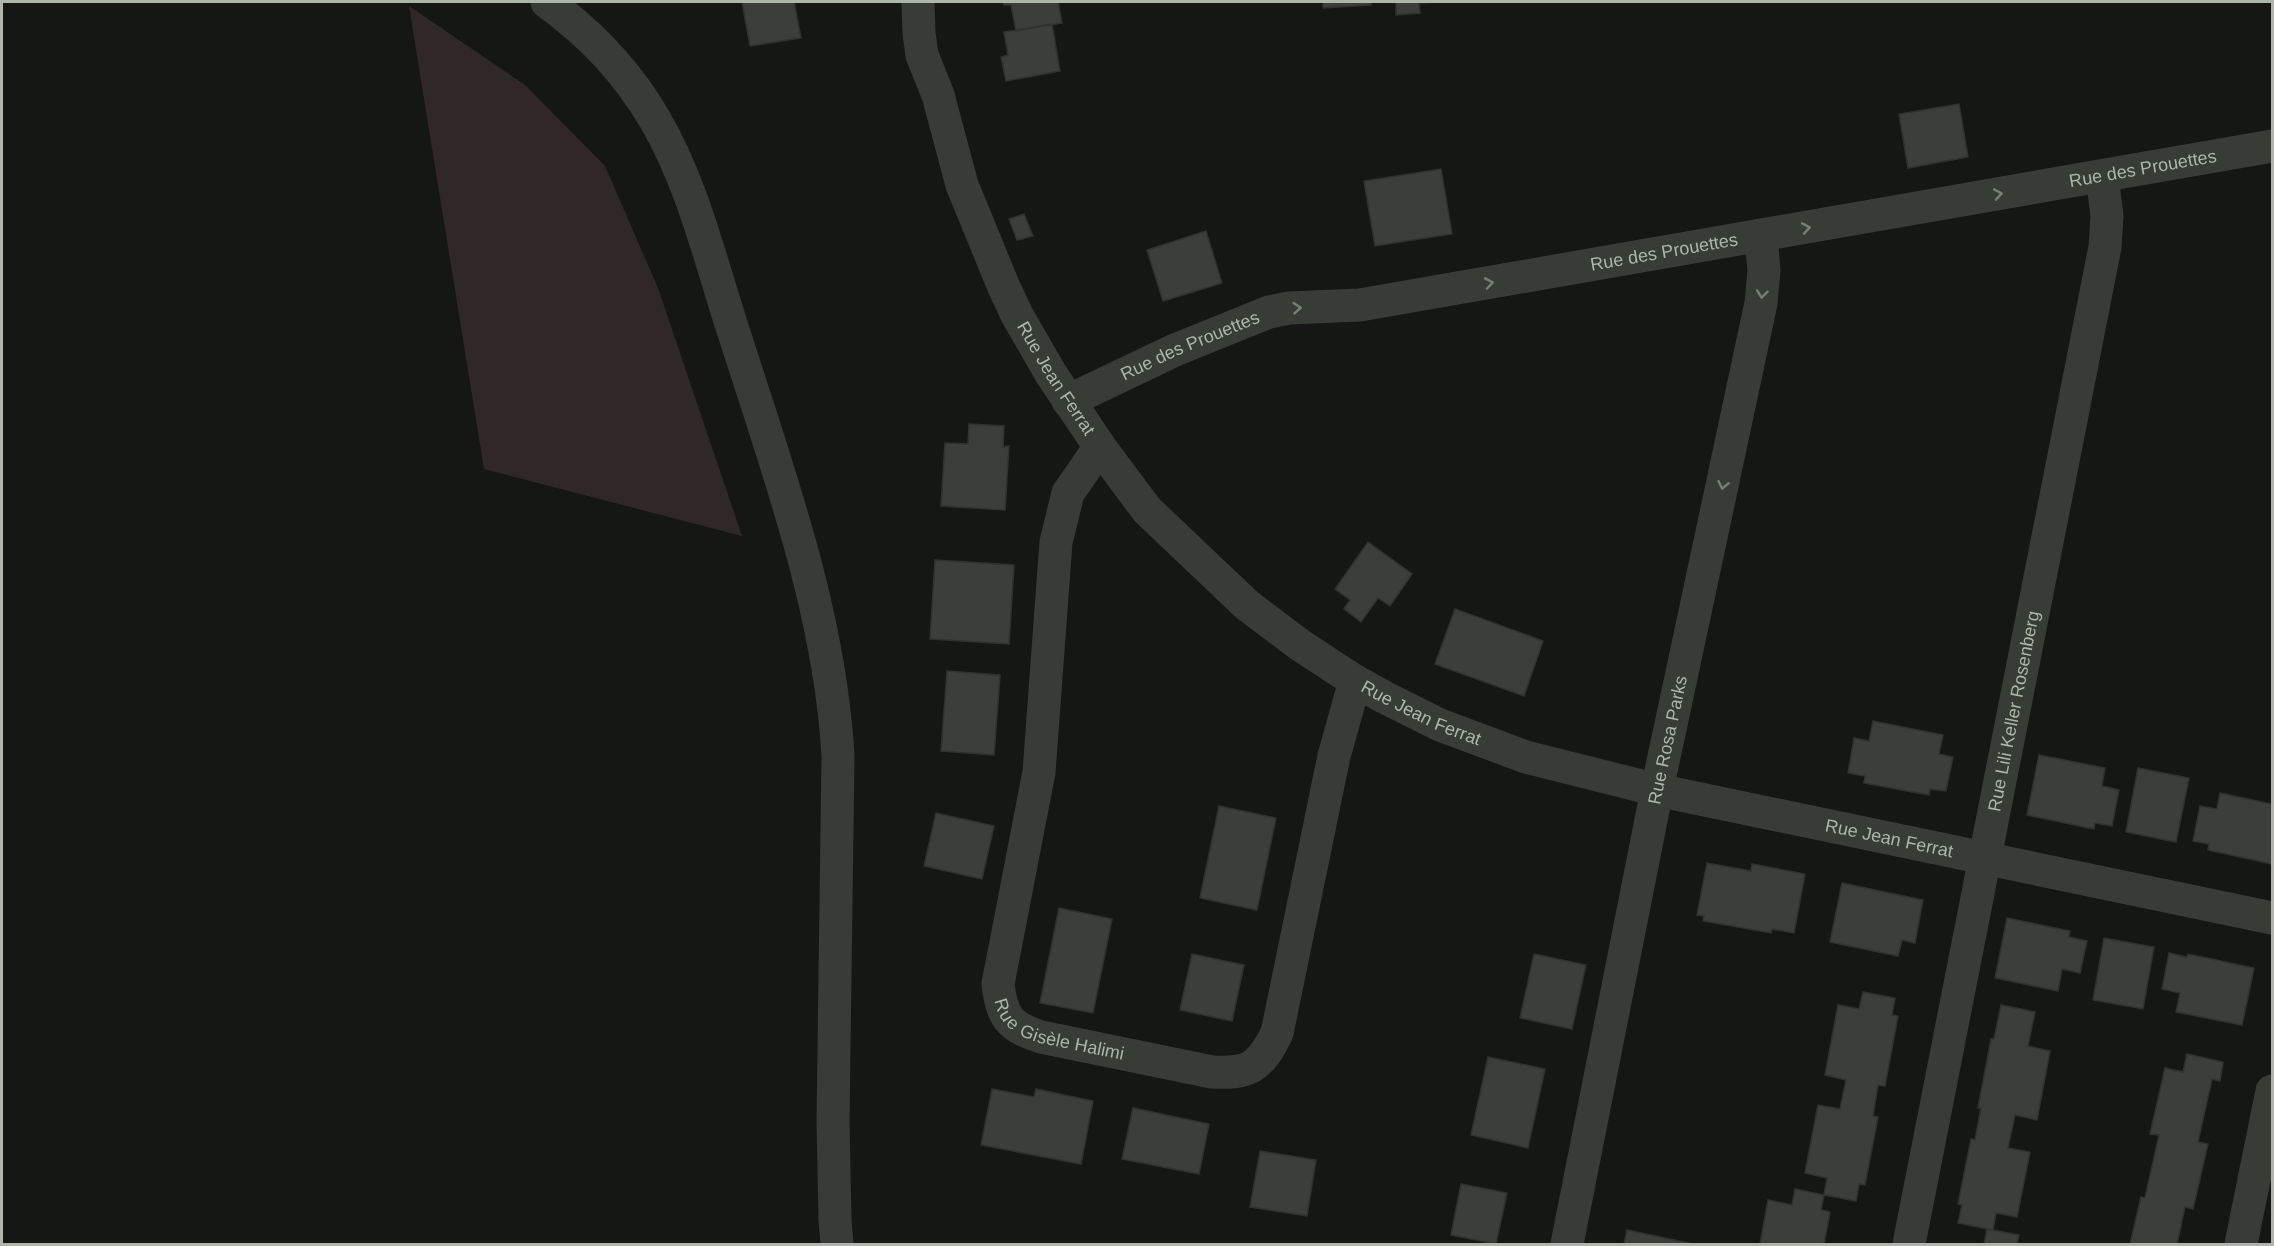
<svg xmlns="http://www.w3.org/2000/svg" width="2274" height="1246" font-family="Helvetica,sans-serif">
<style>
.green{fill:#302827}
.building{fill:#3b3e3a;stroke:#2f332f;stroke-width:1.5}
.lines{fill:none;stroke-linecap:round;stroke-linejoin:round}
.minor{stroke:#373c36;stroke-width:33}
.oneway{stroke:#787f75}
.labels{text-anchor:middle;stroke-width:4.5;stroke-linejoin:round;paint-order:stroke}
.street-label{font-size:18px;fill:#adb6a8;stroke:#101210}
</style>
<rect width="100%" height="100%" fill="#151715"/>
<path class="green" d="M409,6l116,79 80,81 53,122 84,248 -258,-67z"/>
<path class="building" d="M742,2h52l7,36 -51,8z
M1003,2h55l4,21 -46,8 -5,-26h-7z
M1323,2h48v3l-48,3z
M1396,2h47l-24,1 1,10 -24,2z
M1052,24l8,47 -54,10 -5,-24 7,-2 -4,-23z
M1959,104l9,53 -60,11 -9,-54z
M1441,169l11,65 -77,12 -11,-65z
M1024,214l9,22 -16,4 -8,-21z
M1206,231l16,52 -59,18 -16,-51z
M969,424l35,2 -1,21 6,-1 -4,64 -64,-4 4,-63 23,1z
M1368,542l44,32 -22,32 -12,-8 -17,24 -17,-13 6,-9 -15,-11z
M935,560l79,5 -5,79 -79,-5z
M1455,609l88,32 -19,55 -89,-32z
M947,671l53,4 -6,80 -53,-4z
M1873,721l70,14 -4,19 14,3 -7,34 -16,-2 -1,6 -65,-12 1,-7 -17,-3 6,-35 15,3z
M2039,755l66,13 -3,18 17,4 -7,36 -17,-3 -1,6 -67,-14z
M2138,768l51,10 -13,64 -50,-10z
M2220,793l52,11v60l-64,-14 1,-6 -16,-3 7,-35 17,3z
M1219,806l57,12 -19,92 -57,-12z
M936,813l58,13 -12,53 -58,-13z
M1707,863l44,8 1,-7 53,10 -11,59 -22,-4 -1,4 -68,-12 1,-5 -7,-1z
M1842,883l81,17 -8,43 -13,-3 -4,16 -68,-14z
M1059,908l53,11 -19,94 -53,-10z
M2007,918l63,13 -1,6 18,4 -7,32 -18,-4 -4,22 -63,-13z
M2104,938l50,9 -11,62 -50,-9z
M2169,953l18,4 1,-3 66,14 -12,57 -66,-13 4,-19 -18,-4z
M1192,954l52,11 -12,56 -52,-11z
M1534,954l52,11 -14,64 -52,-11z
M1863,992l32,6 -3,17 6,1 -13,70 -7,-1 -5,31 5,1 -13,68 -6,-1 -3,17 -32,-6 3,-17 -22,-5 13,-68 22,4 6,-29 -21,-5 13,-70 21,4z
M2001,1005l34,7 -7,34 22,5 -13,69 -22,-5 -7,33 22,4 -13,65 -21,-4 -3,17 -35,-7 4,-18 -4,-1 13,-65 4,1 6,-32h-3l13,-69h3z
M2187,1054l36,8 -3,19 -8,-2 -14,63 10,2 -15,65 -8,-2 -8,37h-47l11,-47 4,1 14,-63 -9,-1 15,-66 18,4z
M1488,1057l57,12 -17,79 -57,-13z
M992,1089l42,8 2,-8 57,12 -12,63 -100,-19z
M1133,1108l76,16 -10,50 -77,-15z
M1260,1151l56,9 -9,56 -57,-9z
M1461,1184l46,9 -11,51 -45,-9z
M1795,1189l29,6 -3,15 9,2 -6,32h-64l8,-44 24,5z
M1987,1229l32,6 -2,9h-33z
M1627,1230l66,14h-69z"/>
<g class="lines">
<g class="minor">
<path d="M547,2c43,31 80,70 107,116 38,64 56,141 79,212 44,138 97,281 105,426l-5,366 2,98 2,24"/>
<path id="s1" d="M918,2l1,31 3,22 16,40 24,90 41,100 14,30 34,59 49,73 47,63 100,95 53,40 55,36 29,16 56,28 86,32 131,33 615,128"/>
<path id="s2" d="M1068,401l107,-51 94,-38 20,-4 71,-3 912,-159"/>
<path id="s3" d="M1100,447l-32,46 -12,49 -17,230 -41,212c4,33 11,43 43,53l171,35c38,2 48,-5 65,-39l57,-277 21,-75"/>
<path id="s4" d="M1567,1244l90,-454 104,-487 3,-32 -3,-36"/>
<path id="s5" d="M1909,1244l196,-997 2,-31 -5,-40"/>
<path d="M2241,1244l31,-153"/>
</g>
</g>
<defs><path id="oneway-chevron" d="M-2-3.5L2.5 0L-2 3.5" fill="none" stroke-width="1.6" stroke-linecap="round" stroke-linejoin="round" transform="scale(1.5)"/></defs>
<g class="oneway">
<use href="#oneway-chevron" transform="translate(1998 194) rotate(-10)"/>
<use href="#oneway-chevron" transform="translate(1806 228) rotate(-10)"/>
<use href="#oneway-chevron" transform="translate(1489 283) rotate(-10)"/>
<use href="#oneway-chevron" transform="translate(1762 294) rotate(97)"/>
<use href="#oneway-chevron" transform="translate(1297 308) rotate(-4)"/>
<use href="#oneway-chevron" transform="translate(1723 485) rotate(102)"/>
</g>
<g class="labels">
<g class="street-label">
<text dy="6" stroke="none"><textPath href="#s2" startOffset="1106">Rue des Prouettes</textPath></text>
<text dy="6" stroke="none"><textPath href="#s2" startOffset="620">Rue des Prouettes</textPath></text>
<text dy="6" stroke="none"><textPath href="#s2" startOffset="134">Rue des Prouettes</textPath></text>
<text dy="6" stroke="none"><textPath href="#s1" startOffset="405">Rue Jean Ferrat</textPath></text>
<text dy="6" stroke="none"><textPath href="#s5" startOffset="543">Rue Lili Keller Rosenberg</textPath></text>
<text dy="6" stroke="none"><textPath href="#s1" startOffset="909">Rue Jean Ferrat</textPath></text>
<text dy="6" stroke="none"><textPath href="#s4" startOffset="514">Rue Rosa Parks</textPath></text>
<text dy="6" stroke="none"><textPath href="#s1" startOffset="1395">Rue Jean Ferrat</textPath></text>
<text dy="6" stroke="none"><textPath href="#s3" startOffset="640">Rue Gisèle Halimi</textPath></text>
</g>
</g>
<rect width="2274" height="1246" fill="none" stroke="#adb6a8" stroke-width="6"/>
</svg>
